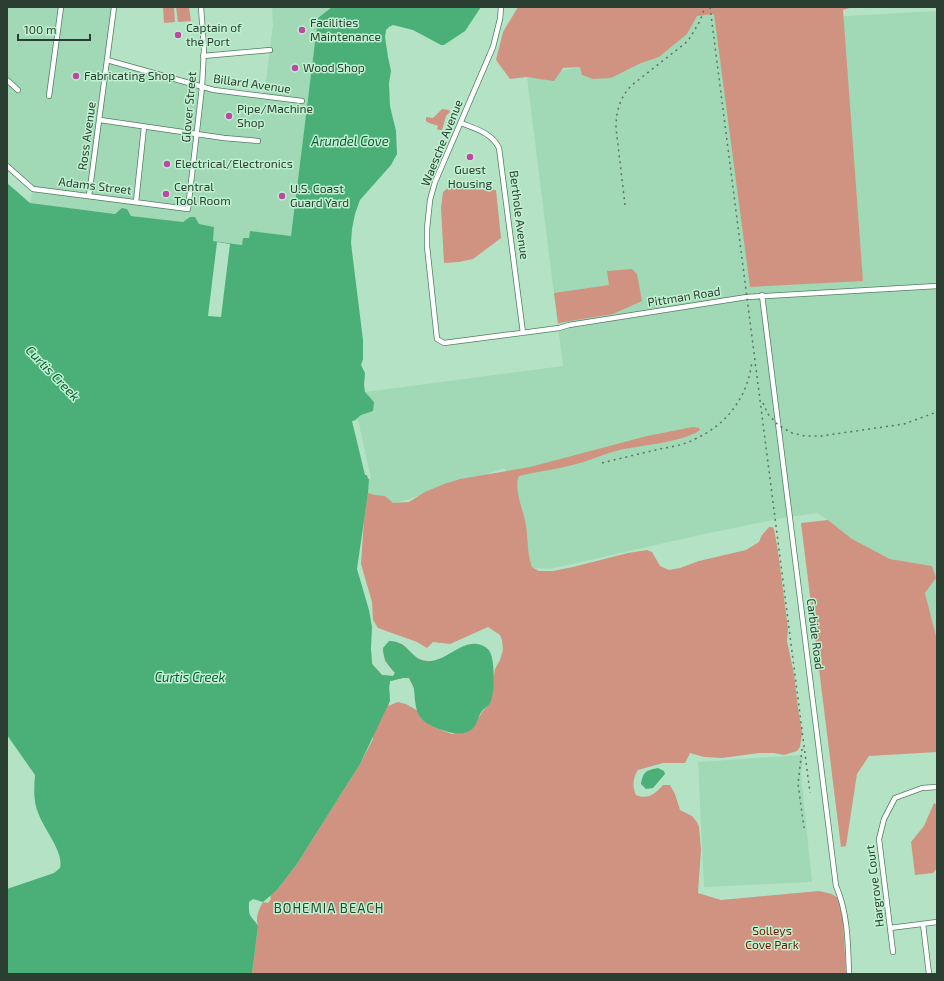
<svg xmlns="http://www.w3.org/2000/svg" width="944" height="981" font-family="'Exo 2',sans-serif">
<style>
.built{fill:#a1d8b5}
.green{fill:#d19381}
.water{fill:#4ab078}
.pier{fill:#b3e3c4}
.lines{fill:none;stroke-linecap:round;stroke-linejoin:round}
.street-casing{stroke:#517e62;stroke-width:6}
.street{stroke:#fff;stroke-width:4.5}
.rail{stroke:#597663;stroke-width:1.5;stroke-dasharray:2 4;stroke-linecap:butt}
.poi-dot{fill:#bb49a3;stroke:#c0f1d1;stroke-width:1.5}
.labels{text-anchor:middle;stroke-width:3;stroke-linejoin:round;paint-order:stroke}
.poi-label{font-size:12px;fill:#2b3e32;stroke:#c0f1d1;text-anchor:start}
.street-label{font-size:12px;fill:#2b3e32;stroke:#c0f1d1}
.park-label{font-size:12px;fill:#701900;stroke:#c0f1d1}
.water-label{font-size:13px;font-style:italic;fill:#0c5a35;stroke:#c0f1d1}
.neighbourhood-label{font-size:13px;letter-spacing:1px;fill:#1d4a31;stroke:#c0f1d1}
</style>
<rect width="100%" height="100%" fill="#b3e3c4"/>
<path class="built" d="M7,7h107l-6,53 106,30 50,6 9,-72 -1,-17h60l-14,11 -27,218 -41,-5 -1,7 -6,7 -30,-4 1,-14 -15,-3 -9,-7 -7,5 -52,-6 -4,-7 -5,-1 -6,6 -86,-11 3,-14 -26,-23z
M937,11v629l-12,-47 11,-15 -4,-12 -42,-7 -38,-20 -24,-19 -11,-7 -35,5 -87,18 -145,33 -17,-1 -10,-15 -18,-85 -140,45 -10,-93 10,-28 198,-26 -36,-289 53,-10 119,-55 148,4z
M803,755l-2,21 11,106 -108,5 -6,-125z"/>
<path class="green" d="M163,7h11l1,15 -11,1z
M176,7h13l2,14 -13,1z
M518,7h335l-10,3 20,271 -113,6 -36,-273 -17,2 -10,18 -28,23 -18,6 -30,15 -18,1 -11,-4 -2,-8 -17,1 -9,13 -27,-4 -17,2 -14,-19 7,-28z
M442,109l7,1 1,2 -4,4 -4,14h-3l-2,-1 1,-3c-4,-2 -9,-2 -12,-5v-4l7,1z
M449,187l47,3 5,48 -28,21 -14,3 -15,1 -3,-55 2,-16z
M632,269l5,5 5,27 -29,13 -55,9 -4,-30 55,-8 -2,-14z
M693,427l6,1 1,2c-15,12 -59,15 -80,20 -14,3 -27,9 -40,13 -20,6 -41,8 -61,13 -6,12 5,36 7,49 2,14 1,28 6,42l7,4h14l20,-4 55,-14 19,-3 5,2 8,14 9,4 11,-2 19,-7 47,-11 13,-8 3,-7 7,-8h3l2,2 4,22 10,78 -1,12 7,33 4,34 3,18 1,8 -2,13 -3,4 -13,4 -10,-2h-15l-37,5 -18,-1 -14,-4 -5,10h-22l-25,7c-5,7 -6,17 -2,25 12,5 19,-1 27,-10h7l5,9 5,16 12,6 5,6 2,5 2,23 -3,43 23,7 98,-9 13,3 6,4 5,22 3,54h-594l6,-48c-3,-8 1,-17 5,-24l5,1 3,-4 -1,-4 7,-5 20,-26 63,-100 13,-25 -2,-90 1,15 10,11 11,1 2,-3 -10,-12 -2,-13 19,-4c12,10 14,18 32,17l-20,27 -5,-10h-6l-13,3c-2,9 1,17 -2,25l10,-4 8,2 12,7 3,7 15,10 16,6 20,-5 10,-17 8,-9 5,-34 5,-9 3,-10 -1,-10 -2,-5 -12,-8 -38,17 -17,-2 -6,6 -10,-6 -39,-14 -5,-8 -1,-18 -11,-38 3,-44 4,-27 7,2 10,1 8,7 16,-1 16,-10 19,-8 16,-5 70,-12 117,-31z
M828,520l24,19 38,20 42,7 4,12 -11,15 12,47v112l-68,4 -12,18 -11,72 -5,1 -40,-324z
M934,803l3,2v63l-4,5 -18,2 -4,-33 13,-16z"/>
<path class="water" d="M332,7h149l-16,24 -21,14h-3l-28,-15 -20,-5 -4,2 -3,3 -1,7 3,20 3,14 -2,12 1,23 6,25 1,23 -6,11 -31,35 -5,14 -3,15 -1,14 12,97v19l-2,6 4,8 -1,12 1,7 9,10 -1,9 -12,4 -6,5 14,59 -1,14 -11,76 12,41 3,17 -1,22 1,15 10,11 11,1 2,-3c-7,-8 -12,-14 -12,-25l6,-7c20,0 21,18 36,20 20,3 37,-23 56,-16 3,1 7,3 9,7 5,9 5,41 0,51 -1,3 -6,5 -8,8 -4,5 -5,15 -11,19 -8,6 -20,3 -29,0 -6,-2 -16,-6 -21,-12 -6,-7 -6,-19 -7,-29 -1,-4 -3,-7 -5,-11h-6l-13,3 -1,6 1,14 -30,63 -63,100 -20,26 -14,12 -10,-3 -4,3c0,5 -1,12 3,16 2,3 4,4 6,8l-6,48h-245v-85l47,-16 6,-5c4,-16 -15,-37 -21,-53 -6,-13 -5,-26 -4,-40l-28,-40v-552l23,20 85,11 7,-6 5,1 4,7 52,6 7,-5h5l4,7 15,3 -1,14 29,4 1,-7h6l1,-7 41,5 27,-218z
M658,768l6,3 1,3 -12,14 -7,1 -5,-5c2,-12 5,-14 17,-16z"/>
<path class="pier" d="M217,242l13,2 -9,73 -13,-1z
M358,420l13,58 -3,1 -1,-4h-2l-13,-54z"/>
<g class="lines">
<g class="street-casing">
<path id="street" d="M501,7l-1,12 -7,28 -58,135 -5,18 -3,29v17l10,93 7,4 115,-15 10,-3 178,-28 190,-11
M203,56l67,-6
M107,60l107,30 88,11
M7,80l11,10
M49,96l12,-89
M100,120l124,18 34,3
M461,123c15,6 31,10 38,25l24,185
M7,166l26,23 155,20 14,-122 2,-38 -3,-42
M89,196l25,-189
M136,202l8,-75
M762,295l74,591c12,27 12,59 13,88
M923,924l6,50
M890,928l47,-6
M893,952l-14,-113 5,-20 11,-21 27,-10 15,-1"/>
</g>
<use href="#street" class="street"/>
<path class="rail" d="M710,7l100,786
M625,205l-9,-77c0,-17 4,-31 16,-43l56,-44 12,-20 5,-14
M763,403l5,11 10,11 14,8 13,3h16l83,-12 33,-12
M602,463c19,-5 38,-9 57,-14 12,-2 25,-4 36,-10 33,-15 53,-43 57,-78
M802,749l-4,35 6,44"/>
</g>
<g class="poi-dot">
<circle cx="302" cy="30" r="4"/>
<circle cx="178" cy="35" r="4"/>
<circle cx="295" cy="68" r="4"/>
<circle cx="76" cy="76" r="4"/>
<circle cx="229" cy="116" r="4"/>
<circle cx="470" cy="157" r="4"/>
<circle cx="167" cy="164" r="4"/>
<circle cx="166" cy="194" r="4"/>
<circle cx="282" cy="196" r="4"/>
</g>
<g class="labels">
<g class="poi-label">
<text x="310" y="27">Facilities<tspan x="310" dy="14">Maintenance</tspan></text>
<text x="186" y="32">Captain of<tspan x="186" dy="14">the Port</tspan></text>
<text x="303" y="72">Wood Shop</text>
<text x="84" y="80">Fabricating Shop</text>
<text x="237" y="113">Pipe/Machine<tspan x="237" dy="14">Shop</tspan></text>
<text x="175" y="168">Electrical/Electronics</text>
<text x="470" y="174" text-anchor="middle">Guest<tspan x="470" dy="14">Housing</tspan></text>
<text x="174" y="191">Central<tspan x="174" dy="14">Tool Room</tspan></text>
<text x="290" y="193">U.S. Coast<tspan x="290" dy="14">Guard Yard</tspan></text>
</g>
<g class="street-label">
<text transform="translate(252 84) rotate(8)" y="4">Billard Avenue</text>
<text transform="translate(189 107) rotate(-85)" y="4">Glover Street</text>
<text transform="translate(87 136) rotate(-82)" y="4">Ross Avenue</text>
<text transform="translate(442 143) rotate(-68)" y="4">Waesche Avenue</text>
<text transform="translate(95 186) rotate(7)" y="4">Adams Street</text>
<text transform="translate(519 215) rotate(83)" y="4">Berthole Avenue</text>
<text transform="translate(684 297) rotate(-9)" y="4">Pittman Road</text>
<text transform="translate(815 634) rotate(83)" y="4">Carbide Road</text>
<text transform="translate(875 886) rotate(-97)" y="4">Hargrove Court</text>
</g>
<g class="park-label">
<text x="772" y="935">Solleys<tspan x="772" dy="14">Cove Park</tspan></text>
</g>
<g class="water-label">
<text x="350" y="146">Arundel Cove</text>
<text transform="translate(53 373) rotate(46)" y="5">Curtis Creek</text>
<text x="190" y="682">Curtis Creek</text>
</g>
<g class="neighbourhood-label">
<text x="329" y="913">BOHEMIA BEACH</text>
</g>
</g>
<rect width="944" height="981" fill="none" stroke="#2b3e32" stroke-width="16"/>
<path d="M18 34v6h72v-6" fill="none" stroke="#2b3e32" stroke-width="2"/>
<text x="24" y="34" font-size="12" fill="#2b3e32" stroke="#c0f1d1" stroke-width="3" paint-order="stroke">100 m</text>
</svg>
